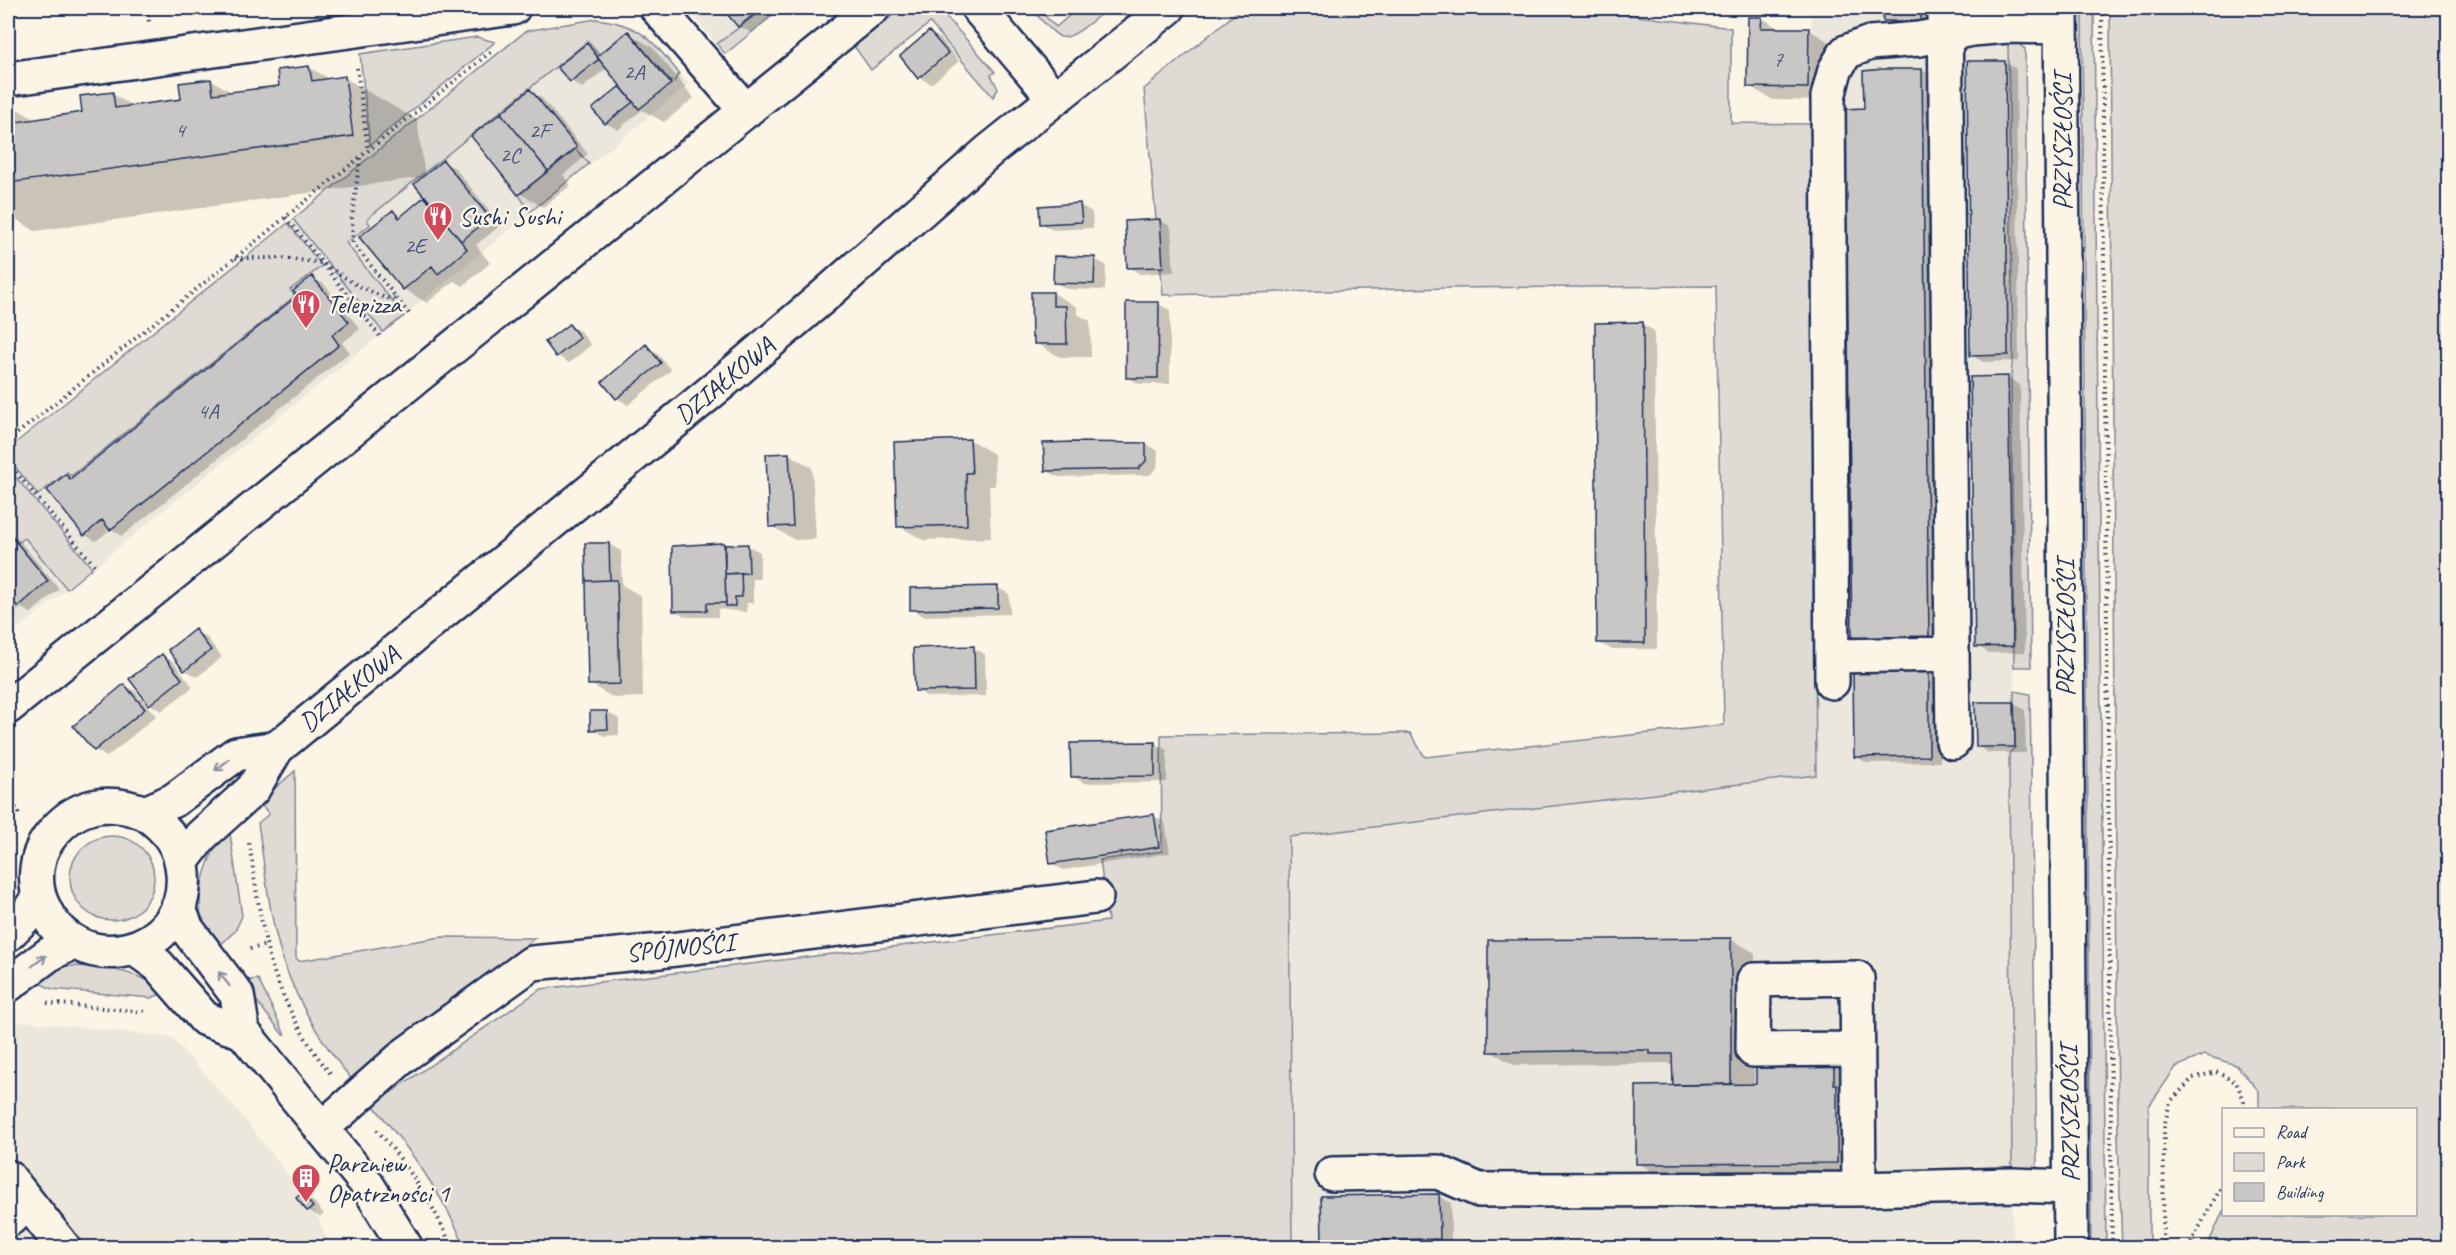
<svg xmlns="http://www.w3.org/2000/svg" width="2456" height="1255" font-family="Caveat,sans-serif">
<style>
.built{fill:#ece7dc}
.green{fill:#dfdbd4;stroke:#7d8599;stroke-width:1.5}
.shadow{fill:#0003}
.building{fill:#c8c7c6;stroke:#1b2f5e;stroke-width:1.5}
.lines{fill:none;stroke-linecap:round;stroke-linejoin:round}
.minor-casing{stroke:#1b2f5e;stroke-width:38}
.path{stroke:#1b2f5e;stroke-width:4;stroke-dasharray:1.5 4.5;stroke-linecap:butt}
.minor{stroke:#fcf5e5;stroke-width:33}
.oneway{stroke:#8c92a2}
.labels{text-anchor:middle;stroke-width:5;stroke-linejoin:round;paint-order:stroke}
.number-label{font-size:22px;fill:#465578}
.street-label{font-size:26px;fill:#1b2f5e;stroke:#fcf5e5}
.poi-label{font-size:26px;fill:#1b2f5e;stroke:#fcf5e5;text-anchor:start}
</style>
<rect width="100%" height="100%" fill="#fcf5e5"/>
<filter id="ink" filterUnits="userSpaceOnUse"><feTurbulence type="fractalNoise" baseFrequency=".0167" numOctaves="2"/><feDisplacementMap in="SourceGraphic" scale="12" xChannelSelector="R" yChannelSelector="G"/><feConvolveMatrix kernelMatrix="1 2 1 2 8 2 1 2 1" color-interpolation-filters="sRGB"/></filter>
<g filter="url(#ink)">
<path class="built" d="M687,8h95l-57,46z
M1811,8h197l6,639 1,100 -6,7 4,493h-721l-3,-410 527,-62z
M596,19l17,2 36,16 40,47 -681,553v-188l518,-418z
M23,1021l148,16 69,76 73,94 18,40 -323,1v-218z"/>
<path class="green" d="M765,8h17l-57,46 -8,-10z
M902,8h10l3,5c9,-7 17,-6 27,-1l53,60 -4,3 7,14 -5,8 -63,-74 -59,47 -17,-24z
M1030,8h7l19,19 22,-19h30c-9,7 -35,32 -47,29 -8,-2 -24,-23 -31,-29z
M1242,8h333l156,20v95l80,1 5,651 -527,62 3,410h-827c-22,-53 -55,-97 -92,-142l168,-116 567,-68 -8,-61 62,-9 -1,-116 249,-2 15,24 299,-32 -8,-439 -268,2 -285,7 -19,-206z
M2082,8h12l12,1240 -15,-1z
M2110,8h338v1239h-241l16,-36 1,3h192v-104l-157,-1v-18l-23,-26 -32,-10 -28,12 -27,39v141h-27l-4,-110z
M596,19c45,5 56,21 83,54l-5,9 -4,-1 -42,-50 -29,23 -11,-13 -221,178 3,6 -24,18 58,73 -21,16 -90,-113 233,-188z
M477,37l18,5 -125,103 -10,-91z
M2008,43h9l8,6 6,618h-17l-3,-291 2,-21z
M576,149l13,15 -59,48 -11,-17z
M288,223l34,43 -32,24 5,6 -224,180 -4,-4 -29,23 -30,-37v-9z
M8,468l84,100 -25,21 -42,-51 -7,5 -10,-14z
M2014,691l16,3 7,474 -9,5h-16l-3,-419 6,-7z
M295,771l1,187 3,3 142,-24 94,1 -182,143c-29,-35 -54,-75 -69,-118 -15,-45 -19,-94 -26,-140l11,-9 -10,-12z
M229,827l13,89 -7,15 -20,19c-3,-7 -9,-14 -11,-21 -11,-34 3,-75 25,-102z
M70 878a42 42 0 1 1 84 0a42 42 0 1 1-84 0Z
M65,966c35,-1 73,4 101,26l-15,6 -99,-9 -11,-5 -5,-6z
M258,979l27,56h-2l-42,-54z"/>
<path class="shadow" d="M73,8h41v3l-29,5z
M724,8h55l1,1 -29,24 -12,-7z
M1884,8h49v19h-37l-11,-7z
M1762,18l19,12h28l24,14 -1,57 -59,-1 -24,-14z
M628,33l24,14 42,51 -30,24 -22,-12 -24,20 -12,-7 -12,-14 28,-22 -15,-19 -25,20 -11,-7 17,-37 14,11z
M930,33l11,6 18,22 -28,23 -12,-7z
M2005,62l11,7 3,292 -36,1 -12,-7z
M309,67l22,13 14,-2 72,42 8,56 18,-14 12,6 46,57 -25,20 14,18 -27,23 -9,-5 -27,22 -23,-14 -11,-77 9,5 25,-20 -3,-20 -389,54 -27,-17v-106l6,-1 22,13 48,-6 28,-20 23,13 48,-7 28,-20 22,13 47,-6z
M1922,70l11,7 7,567 -75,1v-535z
M530,91l12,7 46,56 -25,21 8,10 -28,22 -24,-14z
M1080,205l12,7 1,16 -40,2 -11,-6z
M1160,220l11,7 3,45 -34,2 -11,-7z
M1094,259l12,6 -1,25 -39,-1 -11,-7z
M312,278l12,6 36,45 -18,14 8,9 -228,184 -11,-7 -15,12 -11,-6 -19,-59 6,3 227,-183z
M1053,293l24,14v7l13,7 1,36h-31l-24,-14z
M1158,304l12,6v74h-31l-11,-7z
M1642,324l12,7 3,318h-46l-12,-6z
M569,325l12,7 10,13 -22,18 -12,-7 -10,-14z
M646,346l11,7 14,17 -43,35 -11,-7z
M2008,378l12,7 5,267 -37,1 -11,-7z
M970,440l24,14 1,32h-6l2,52 -68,2 -24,-14z
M1146,444l12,7 -1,17 -7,7 -92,2 -12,-7z
M789,454l23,14 4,71 -21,1 -24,-14z
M8,534l11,6 40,49 -28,24 -10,-5 -13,11z
M609,544l12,7 1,34 19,11 2,101 -29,1 -24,-14z
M748,546l12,6v27h-7v24h-6l-1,9 -28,-3v8h-32l-12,-7 -1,-63z
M998,588l11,6 1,20 -87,2 -11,-7z
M195,631l12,7 15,19 -25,20 -12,-7z
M973,648l12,6 1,42 -58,1 -12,-7z
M162,655l12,7 19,25 -32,24 -11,-7z
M1928,668l12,7v87l-73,1 -12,-7z
M125,685l11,7 20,24 -49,41 -12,-7 -20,-24z
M2013,703l12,7 1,43h-37l-12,-7z
M607,712l12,7v16l-15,1 -12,-7z
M1071,744h84l12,6v32l-83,1 -12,-7z
M1154,816l11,6 5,31 -107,17 -12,-7z
M1731,939l24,14 -1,132 80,-18 35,21 3,94 -199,2 -35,-21 38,-76 -2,-3 -1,-18 -6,-3 -153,2 -24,-14z
M302,1195l12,7 10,12 -4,3 -12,-7 -10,-12z
M1439,1196l12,7v42l-116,2 -11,-7z"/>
<path class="building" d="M722,8h40l-24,19z
M1883,8h38v13h-38z
M1748,17h14l-1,11h48l-1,60 -61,-1z
M628,31l43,53 -32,25 -42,-52z
M929,31l19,22 -30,26 -18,-23z
M587,43l12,16 -29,23 -13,-15z
M1967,61h38l3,294 -38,1z
M309,66l3,15 33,-5 8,60 -345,47v-76l7,-1 2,16 65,-10 -2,-16 33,-4 2,16 66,-9 -2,-16 32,-4 2,15 66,-8 -2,-16z
M1883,69h39l7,570 -77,1 -7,-531 19,-1 -1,-37z
M620,86l13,16 -28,22 -13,-15z
M530,89l47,58 -29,24 -47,-58z
M501,113l47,58 -30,24 -47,-59z
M443,160l47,58 -29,23 -47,-57z
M425,196l42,53 -29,25 -6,-8 -29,24 -44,-53 34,-27 6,8z
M1080,203l2,19 -42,2 -1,-18z
M1160,219l3,48 -36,1 -2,-47z
M1054,256l41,1 -1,27 -41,-1z
M312,276l37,46 -17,13 7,10 -229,185 -8,-10 -18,16 -37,-46 19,-16 4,5 227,-183 -4,-5z
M1031,292h22v14h13l1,38h-33v-6h-2z
M1126,302h33l-1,76h-32z
M1643,322l2,321h-48l-2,-320z
M569,324l11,14 -24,19 -11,-15z
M646,344l15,19 -45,36 -14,-17z
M2008,376l5,270 -38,1 -5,-270z
M970,439l2,34h-6l1,52 -70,2 -3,-85z
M1074,442l72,1v18l-8,8 -93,2 -2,-28z
M789,453l4,73 -24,1 -3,-73z
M8,532l40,49 -30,26 -7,-7 -3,3z
M585,543h24l1,37 -24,1z
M722,543h2l2,60h-19v8h-34l-1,-65z
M748,544l1,29 -24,1v-29z
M741,573l1,24h-7v9h-9l-1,-32z
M610,580h7l3,104 -32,1 -2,-104z
M998,586v22l-88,2v-22z
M195,629l16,21 -27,21 -16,-21z
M974,646l1,44 -60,1 -2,-43z
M162,654l20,25 -33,26 -20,-26z
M1929,667v89l-75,1 -1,-89z
M124,684l21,25 -51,42 -21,-25z
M1975,702h39l1,45h-39z
M590,711h17l1,18 -18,1z
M1155,742v34l-84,1 -1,-34z
M1154,814l5,33 -109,17 -5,-34z
M1731,938v146l-58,1 -1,-31h-22v-4l-162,2v-112z
M1834,1066v18h3v79l-201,1v-78l120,-2v-17z
M302,1193l11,14 -6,4 -11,-13z
M1439,1194l1,45 -118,2 -1,-45z"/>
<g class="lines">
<g class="minor-casing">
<path id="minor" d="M657,8l89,103
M978,8l76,90
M1945,8l8,734
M2061,8l10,1240
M8,79l505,-71
M1832,656l120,-2
M1832,682l-4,-585 7,-27 11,-18 24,-9 49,-4 53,-10 36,-3 53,1
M8,707l865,-699
M145,813c22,15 36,33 38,60 7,84 -109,110 -141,31 -9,-20 -7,-48 7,-66 25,-34 58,-40 96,-25l29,-13 62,-46 41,-6
M182,861l19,-25 52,-47 24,-41 440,-361 107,-91 165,-145 179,-143
M178,907l9,22 50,66 6,37 123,151 40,65
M8,934l17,-17 14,-20
M134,948l24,17 47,54 38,13
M8,985l40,-30 25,-13
M1858,1049l-105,1 1,-70 103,-2 2,211
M321,1129l85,-75 126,-91 129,-12 435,-54
M1332,1174l106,-2 41,18 380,-1 153,-4 58,2
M8,1177l56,71
M8,1220l21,-16"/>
</g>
<path class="path" d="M147,8l2,14
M2102,8l10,1240
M357,68l11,82
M360,158l-8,60 1,25 57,72
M286,217l96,122
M235,258h47l41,5 30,20 30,14 14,3
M8,441l485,-391
M8,463l88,104
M8,791l11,23
M249,843c6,38 11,76 20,113 10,38 36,87 61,117
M250,949l17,-4
M47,1003l100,9
M377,1130c30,35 57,74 75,118
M2163,1248l1,-121 6,-25 23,-24 23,-6 20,10 8,18v10
M2188,1248l36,-66"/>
<use href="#minor" class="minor"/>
</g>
<defs><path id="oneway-shaft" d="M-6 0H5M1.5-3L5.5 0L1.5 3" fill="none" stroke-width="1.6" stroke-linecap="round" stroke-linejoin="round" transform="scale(1.5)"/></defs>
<g class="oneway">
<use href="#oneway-shaft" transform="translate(222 765) rotate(142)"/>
<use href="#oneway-shaft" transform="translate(39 961) rotate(-37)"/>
<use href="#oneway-shaft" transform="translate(224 979) rotate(-128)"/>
</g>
</g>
<defs>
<g id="restaurant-pin" transform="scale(1.5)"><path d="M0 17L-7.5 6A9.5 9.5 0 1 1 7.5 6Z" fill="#d1495b" stroke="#fcf5e5"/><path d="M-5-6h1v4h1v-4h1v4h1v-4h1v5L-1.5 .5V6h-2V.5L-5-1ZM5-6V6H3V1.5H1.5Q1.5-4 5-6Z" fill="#fff"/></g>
<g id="building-pin" transform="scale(1.5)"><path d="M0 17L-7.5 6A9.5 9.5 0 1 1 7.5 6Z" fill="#d1495b" stroke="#fcf5e5"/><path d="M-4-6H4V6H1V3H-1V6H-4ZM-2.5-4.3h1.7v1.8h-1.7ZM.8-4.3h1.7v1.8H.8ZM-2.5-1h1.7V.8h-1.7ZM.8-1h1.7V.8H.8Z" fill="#fff"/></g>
</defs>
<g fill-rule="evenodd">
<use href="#restaurant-pin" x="438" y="216"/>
<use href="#restaurant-pin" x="306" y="304"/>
<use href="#building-pin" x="306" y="1178"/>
</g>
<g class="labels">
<g class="number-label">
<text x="1778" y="66">7</text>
<text x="634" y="79">2A</text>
<text x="180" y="137">4</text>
<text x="539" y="138">2F</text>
<text x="510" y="162">2C</text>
<text x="415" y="253">2E</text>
<text x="208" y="418">4A</text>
</g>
<g class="street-label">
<text transform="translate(2062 142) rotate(-90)" y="9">PRZYSZŁOŚCI</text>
<text transform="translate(724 380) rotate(-40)" y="9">DZIAŁKOWA</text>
<text transform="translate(2065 628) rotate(-90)" y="9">PRZYSZŁOŚCI</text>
<text transform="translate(349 688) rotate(-39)" y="9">DZIAŁKOWA</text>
<text transform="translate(680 947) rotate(-6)" y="9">SPÓJNOŚCI</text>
<text transform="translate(2069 1114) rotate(-91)" y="9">PRZYSZŁOŚCI</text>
</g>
<g class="poi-label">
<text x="459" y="225">Sushi Sushi</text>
<text x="327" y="313">Telepizza</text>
<text x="327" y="1172">Parzniew<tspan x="327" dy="30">Opatrzności 1</tspan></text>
</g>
</g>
<rect width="2456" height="1255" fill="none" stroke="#fcf5e5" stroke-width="30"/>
<rect x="15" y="15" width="2426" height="1225" fill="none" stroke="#1b2f5e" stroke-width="2" filter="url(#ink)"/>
<rect x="2222" y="1108" width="195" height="108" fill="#fcf5e5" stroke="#a2a6af" stroke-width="1.5"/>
<rect x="2234" y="1128" width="30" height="9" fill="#fcf5e5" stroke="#a2a6af" stroke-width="1.5"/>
<text x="2276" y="1138" font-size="18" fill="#1b2f5e">Road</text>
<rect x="2234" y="1153" width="30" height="18" fill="#dfdbd4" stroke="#a2a6af" stroke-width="1.5"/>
<text x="2276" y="1168" font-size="18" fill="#1b2f5e">Park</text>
<rect x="2234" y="1183" width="30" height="18" fill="#c8c7c6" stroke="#a2a6af" stroke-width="1.5"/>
<text x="2276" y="1198" font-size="18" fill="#1b2f5e">Building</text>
</svg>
